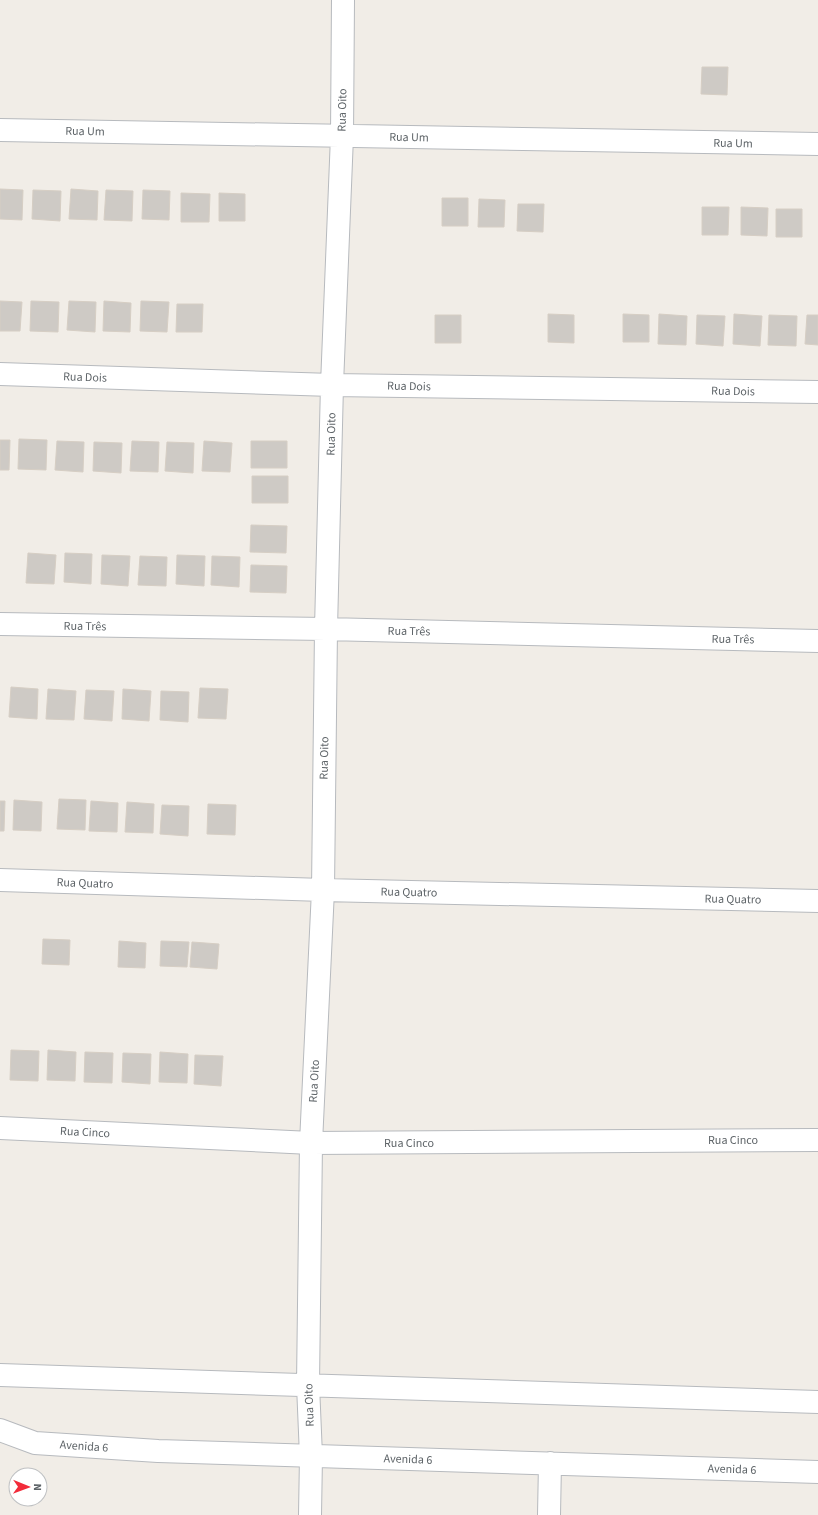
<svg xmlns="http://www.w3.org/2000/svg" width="818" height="1515" font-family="'Source Sans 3',sans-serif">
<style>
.building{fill:#cecac5;stroke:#d6cec4}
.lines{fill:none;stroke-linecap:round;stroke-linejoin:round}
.minor-casing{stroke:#b7babe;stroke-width:24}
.minor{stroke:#fff;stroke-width:22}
.labels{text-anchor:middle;stroke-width:3;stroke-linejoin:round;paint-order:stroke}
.street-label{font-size:12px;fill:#5e6468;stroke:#fff}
</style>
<rect width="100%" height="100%" fill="#f1ede7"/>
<path class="building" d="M702,67h26l-1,28 -26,-1z
M0,189l23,1 -1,30 -22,-1z
M71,189l27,2 -1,29 -28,-1z
M33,190l28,1 -1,30 -28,-2z
M106,190l27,1 -1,30 -28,-1z
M143,190l27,1 -1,29 -27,-1z
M181,193l29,1 -1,28h-28z
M219,193l26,1v27h-26z
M442,198h26v28h-26z
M479,199l26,1 -1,27h-26z
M518,204h26l-1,28 -26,-1z
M702,207h27l-1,28h-26z
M741,207l27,1 -1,28 -26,-1z
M776,209h26v28h-26z
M0,301l22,1 -2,29h-20z
M31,301l28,1 -1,30 -28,-1z
M69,301l27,1 -1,30 -28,-2z
M104,301l27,2 -1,29 -27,-1z
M141,301l28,1 -2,30 -27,-1z
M177,304h26l-1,28h-26z
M548,314l26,1v28l-26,-1z
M623,314l26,1v27h-26z
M659,314l28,2 -1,29 -28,-1z
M734,314l28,2 -2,30 -27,-2z
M435,315h26v28h-26z
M697,315l28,1 -2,30 -27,-2z
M769,315l28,1 -1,30 -28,-1z
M807,315h11v30l-13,-1z
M19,439l28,1 -1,30 -28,-1z
M0,440h10l-1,30h-9z
M57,441l27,1 -1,30 -28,-2z
M132,441l27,1 -1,30 -28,-1z
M204,441l28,2 -2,29 -28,-1z
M251,441h36v27h-36z
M94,442l28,1 -1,30 -28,-2z
M167,442l27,1 -1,30 -28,-2z
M252,476h36v27h-36z
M251,525l36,1 -1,27 -36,-1z
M28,553l28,2 -2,29 -28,-1z
M65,553l27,1 -1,30 -27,-2z
M102,555l28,1 -2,30 -27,-2z
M177,555l28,1 -1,30 -28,-2z
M140,556l27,1 -1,29 -28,-1z
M212,556l28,1 -1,30 -28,-2z
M251,565l36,1 -1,27 -36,-1z
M11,687l27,2 -1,30 -28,-2z
M200,688l28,1 -2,30 -28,-1z
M48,689l28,2 -2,29 -28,-1z
M123,689l28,2 -2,30 -27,-2z
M86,690l28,1 -2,30 -28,-2z
M161,691l28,1 -1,30 -28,-2z
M59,799l27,1 -1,30 -28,-1z
M14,800l28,2 -1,29 -28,-1z
M0,801h5l-1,30h-4z
M91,801l27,2 -1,29 -28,-1z
M127,802l27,2 -1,29 -28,-1z
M208,804l28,1 -1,30 -28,-1z
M162,805l27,1 -1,30 -28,-2z
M43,939l27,1 -1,25 -27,-1z
M119,941l27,2 -1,25 -27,-1z
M161,941l28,1 -2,25 -27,-1z
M192,942l27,2 -2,25 -27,-2z
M11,1050l28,1 -1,30 -28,-1z
M48,1050l28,2 -1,29 -28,-1z
M85,1052l28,1 -1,30 -28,-1z
M160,1052l28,2 -1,29 -28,-1z
M123,1053l28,1 -1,30 -28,-2z
M195,1055l28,1 -2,30 -27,-2z"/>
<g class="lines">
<g class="minor-casing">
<path id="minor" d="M0,130l818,14
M0,374l332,11 486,7
M0,624l326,5 492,12
M0,880l323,10 495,11
M0,1128l311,15 507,-3
M0,1375l818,27
M0,1430l35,13 123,8 660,21
M310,1515l1,-59 -3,-71 3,-242 12,-253 3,-261 6,-244 10,-249 1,-136
M549,1515l1,-52"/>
</g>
<use href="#minor" class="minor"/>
</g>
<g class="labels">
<g class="street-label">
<text transform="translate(342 110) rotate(-89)" y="4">Rua Oito</text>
<text transform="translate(85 131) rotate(1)" y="4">Rua Um</text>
<text transform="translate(409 137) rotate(1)" y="4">Rua Um</text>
<text transform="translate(733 143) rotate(1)" y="4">Rua Um</text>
<text transform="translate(85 377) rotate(2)" y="4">Rua Dois</text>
<text transform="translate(409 386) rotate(1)" y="4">Rua Dois</text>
<text transform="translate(733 391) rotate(1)" y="4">Rua Dois</text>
<text transform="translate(331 434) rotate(-89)" y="4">Rua Oito</text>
<text transform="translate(85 626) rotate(1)" y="4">Rua Três</text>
<text transform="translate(409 631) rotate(1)" y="4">Rua Três</text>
<text transform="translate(733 639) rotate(1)" y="4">Rua Três</text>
<text transform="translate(324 758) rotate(-89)" y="4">Rua Oito</text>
<text transform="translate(85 883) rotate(2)" y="4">Rua Quatro</text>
<text transform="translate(409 892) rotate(1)" y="4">Rua Quatro</text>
<text transform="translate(733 899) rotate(1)" y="4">Rua Quatro</text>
<text transform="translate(314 1081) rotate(-87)" y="4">Rua Oito</text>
<text transform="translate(85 1132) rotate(3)" y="4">Rua Cinco</text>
<text x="733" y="1144">Rua Cinco</text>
<text x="409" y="1147">Rua Cinco</text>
<text transform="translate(309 1405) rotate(-92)" y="4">Rua Oito</text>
<text transform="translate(84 1446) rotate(4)" y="4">Avenida 6</text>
<text transform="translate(408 1459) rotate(2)" y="4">Avenida 6</text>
<text transform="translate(732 1469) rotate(2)" y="4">Avenida 6</text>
</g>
</g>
<g transform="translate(28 1487) rotate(91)"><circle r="19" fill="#ffffff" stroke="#bfc1c3"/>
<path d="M0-3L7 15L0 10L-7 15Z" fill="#f22b3a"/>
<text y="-6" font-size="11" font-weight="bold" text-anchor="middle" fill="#5e6468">N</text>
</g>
</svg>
